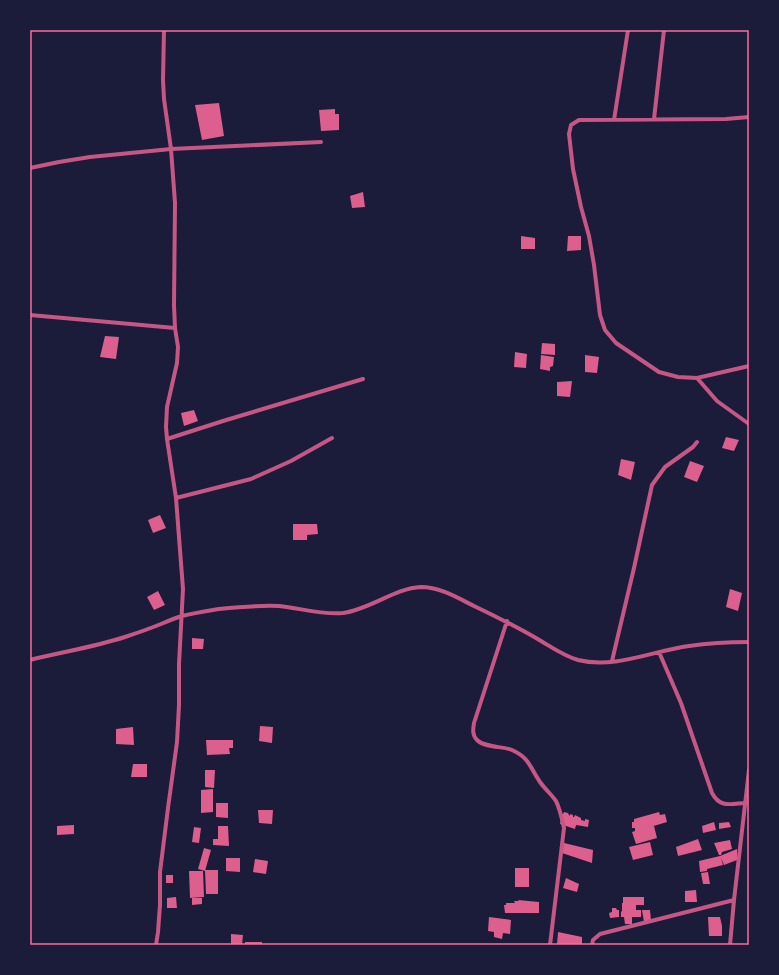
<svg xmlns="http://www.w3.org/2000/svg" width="779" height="975" font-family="'IBM Plex Serif',serif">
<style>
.building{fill:#dd5f8e}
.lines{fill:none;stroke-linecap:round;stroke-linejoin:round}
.minor{stroke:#c65784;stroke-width:4}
.neatline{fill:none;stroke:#ff6b9d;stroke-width:1.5}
</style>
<rect width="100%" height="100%" fill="#1b1b3a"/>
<path class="building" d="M219,103l5,33 -22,4 -7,-35z
M335,109v5h4v16l-18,1 -2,-21z
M363,192l2,15 -13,1 -2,-12z
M521,236l14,2v11h-14z
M568,236h13v14l-14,1z
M105,336l14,1 -3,22 -16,-2z
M542,343l13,1v11l-14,-1z
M515,352l12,2 -1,14 -12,-1z
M541,355l13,2 -1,9 -3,1v4l-10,-2z
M585,355l14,2 -2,16 -12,-1z
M572,381l-2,16 -13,-1v-14z
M194,410l4,11 -14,5 -3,-13z
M726,437l13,3 -5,11 -12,-3z
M621,459l14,3 -4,18 -13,-5z
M690,461l14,5 -7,16 -13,-5z
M160,515l6,13 -13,5 -5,-13z
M293,524h24l1,10 -11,1v5h-14z
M730,589l12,4 -4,18 -12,-4z
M158,591l7,14 -11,5 -7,-13z
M192,638l12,1 -1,10h-11z
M260,726l13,1 -1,16 -13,-2z
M133,727l1,18 -18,-1v-15z
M206,740h27v8h-4l1,6 -23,1z
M133,764h14v13h-16z
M205,770h10l-1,18 -9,-1z
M213,789v23l-12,1v-23z
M216,803h12v15l-12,-1z
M258,810h15l-1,14 -13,-1z
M564,812l4,1 1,2 1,1v-2l3,1v2h1l1,-2 6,3v2l4,1v-2l4,1 -1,7 -12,-2 -1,4 -15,-5 2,-10h1z
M659,812l1,3 5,-1 2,8 -20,6 7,-2 3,12 -21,6 -4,-12 3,-1v-3h-3v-6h2v-3z
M714,822l2,8 -13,3 -1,-7z
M729,822l2,5 -12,2v-6z
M74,825v9l-17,1v-9z
M218,826h10l1,20 -16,-1v-6h5z
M194,827l7,1 -2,15 -7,-1z
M698,839l4,11 -24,6 -2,-9z
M730,840l2,9 -10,3 -1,3h-2l-5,-12z
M650,842l3,13 -20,5 -4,-13z
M564,843l29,7 -1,13 -30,-10z
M204,848l7,2 -6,21 -7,-2z
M737,849v11l-13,5 -3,-7 2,7 -16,4v2l-7,1 -1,-11 21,-5z
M226,858h14v14l-14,-1z
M255,859l13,2 -2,13 -13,-2z
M515,868h14v19h-14z
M205,870h13v24h-12z
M189,871h14l1,26 -14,1z
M708,872l2,12h-7l-2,-11z
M166,875h7v8h-7z
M566,878l13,6 -2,8 -14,-4z
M696,890l1,12h-12v-11z
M176,897l1,11h-10v-10z
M623,897h21v8h-8v5h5v7h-9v7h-7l-1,-7h-3v-5l1,-1v-8h1z
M192,898h10v6l-10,1z
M518,900l21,2v11h-34l-1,-8h2v-2h9l-1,-2h5z
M612,908h4l1,2h2v7l-9,1 -1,-5 3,-1z
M642,910h8l1,10 -7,2z
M489,917l22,3 -1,14 -7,-1 -1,6 -8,-2v-5l-6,-1z
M708,917h12l2,9v10h-13z
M558,932l24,5v8h-25z
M231,934l12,1 -1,10h-11z
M245,942h17v3h-17z"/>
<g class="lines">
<path class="minor" d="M749,117l-23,2 -147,1 -8,5 -2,9 4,35 8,38 8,29 5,29 6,50 5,15 11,13 43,29 19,5 19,1 52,-12
M654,119l10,-89
M614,120l14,-90
M30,168l29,-6 31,-5 81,-8 150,-7
M30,315l145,13
M697,378l20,23 32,23
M167,439l56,-18 140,-42
M176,498l75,-19 40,-18 41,-23
M507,621l-33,102c-1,6 -2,12 3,17 8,8 26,6 35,10 18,8 18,18 28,32 5,7 11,12 16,19 4,8 6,18 8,27l-14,117
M659,652l22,51 31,90c8,15 18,11 33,10
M30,660c32,-8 64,-13 95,-23 12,-4 24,-8 36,-13 7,-3 14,-6 21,-8 12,-3 25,-5 37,-7 20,-2 40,-4 60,-3 21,2 42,9 64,7 26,-3 52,-25 78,-26 19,0 37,11 53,19 23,11 45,22 67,35 12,7 23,15 37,19 37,9 74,-9 111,-14 20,-3 40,-4 60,-4
M612,661l22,-93 18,-83 13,-18 28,-20 4,-5
M156,945l2,-13 2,-27v-33l8,-64 9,-66 2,-37v-41l4,-75 -7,-91 -9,-59 -1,-12 1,-20 10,-44 1,-16 -3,-19 -1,-23 1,-102 -4,-54 -7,-50 -1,-19 1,-50
M592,945l1,-5 7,-6 134,-34
M730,945l4,-45 15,-130"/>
</g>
<rect width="779" height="975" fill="none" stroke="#1b1b3a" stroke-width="62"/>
<rect x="31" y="31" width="717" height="913" class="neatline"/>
</svg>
